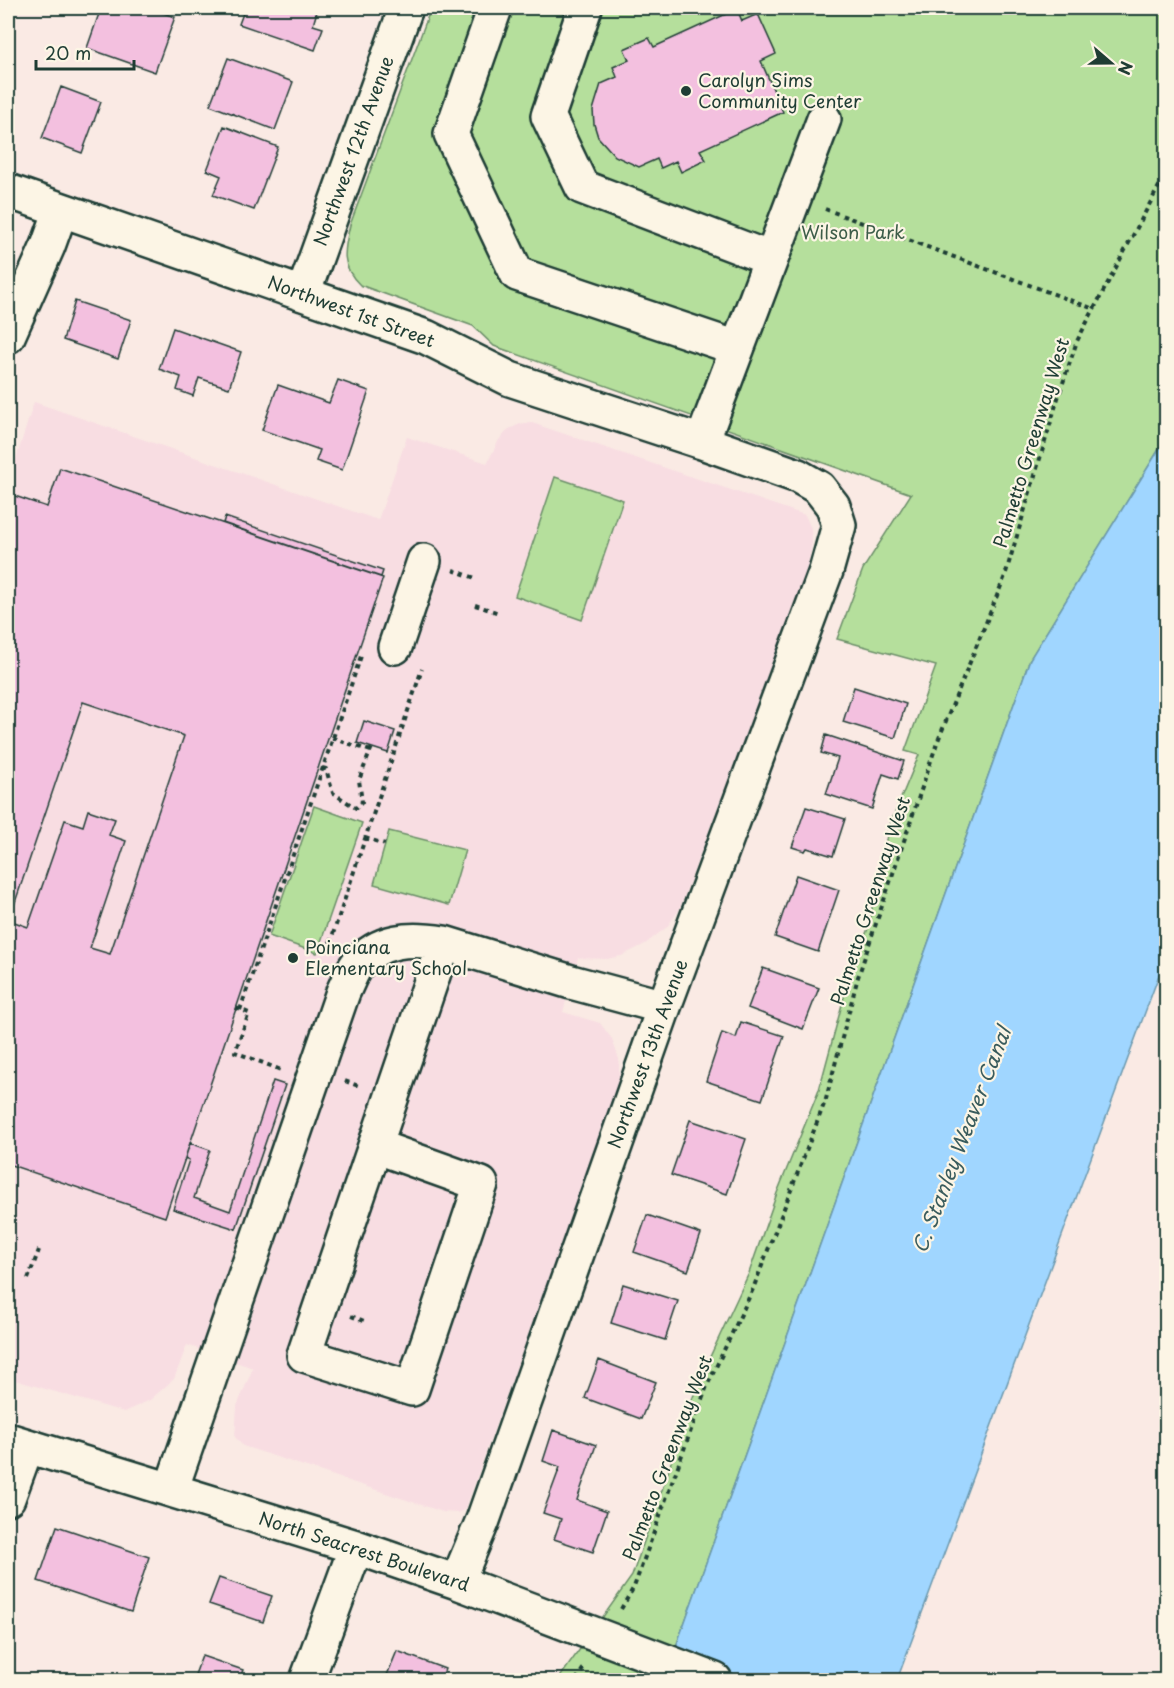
<svg xmlns="http://www.w3.org/2000/svg" width="1174" height="1688" font-family="'Playpen Sans',sans-serif">
<style>
.built{fill:#f8dde2}
.green{fill:#b5df9c;stroke:#6a8e68;stroke-width:1.5}
.water{fill:#a0d6ff;stroke:#6c99ae;stroke-width:1.5}
.building{fill:#f3c0df;stroke:#1f3d34;stroke-width:1.5;fill-rule:evenodd}
.lines{fill:none;stroke-linecap:round;stroke-linejoin:round}
.minor-casing{stroke:#1f3d34;stroke-width:38}
.path{stroke:#1f3d34;stroke-width:4;stroke-dasharray:4.5 4.5;stroke-linecap:butt}
.minor{stroke:#fcf5e5;stroke-width:33}
.poi-dot{fill:#1f3d34;stroke:#fcf5e5;stroke-width:2}
.labels{text-anchor:middle;stroke-width:4.5;stroke-linejoin:round;paint-order:stroke}
.poi-label{font-size:18px;fill:#1f3d34;stroke:#fcf5e5;text-anchor:start}
.street-label{font-size:18px;fill:#1f3d34;stroke:#fcf5e5}
.park-label{font-size:18px;fill:#3d5d49;stroke:#fcf5e5}
.water-label{font-size:20px;font-style:italic;fill:#395c5d;stroke:#fcf5e5}
</style>
<rect width="100%" height="100%" fill="#faeae4"/>
<filter id="ink" filterUnits="userSpaceOnUse"><feTurbulence type="fractalNoise" baseFrequency=".0167" numOctaves="2"/><feDisplacementMap in="SourceGraphic" scale="12" xChannelSelector="R" yChannelSelector="G"/><feConvolveMatrix kernelMatrix="1 2 1 2 8 2 1 2 1" color-interpolation-filters="sRGB"/></filter>
<g filter="url(#ink)">
<path class="built" d="M34,402l344,118 29,-83 80,26 12,-23 10,-11 11,-5 12,-1 273,92 6,13 1,14 -4,26 -129,342 -12,17 -22,17 -24,12 -14,3 -29,-1 -15,54 37,11 12,16 7,20v24l-154,427 -7,3 -15,-1 -200,-66 -8,-9 2,-31 16,-38 -66,-23 -13,34 -24,21 -26,12 -116,-34v-910l7,-6z"/>
<path class="green" d="M431,8h735v430l-136,221 -366,1021h-106l74,-104 38,-109 4,-21 28,-72 47,-101 28,-80 42,-103 29,-108 22,-59 5,-35 14,-61 30,-72 -14,-4 31,-85 -99,-27 26,-70 48,-75 -417,-148 -21,-20 -113,-41c-20,-19 -16,-35 -10,-60z
M555,477l68,23 -41,120 -67,-24z
M314,806l48,17 -45,130 -48,-17z
M389,831l76,19 -16,55 -75,-21z"/>
<path class="water" d="M1166,438v518l-269,724h-233l366,-1021z"/>
<path class="building" d="M101,8h48l26,9 -20,55 -68,-24z
M245,8h73l-5,17 10,3 -8,22 -76,-26z
M737,9l5,12 16,-7 18,40 -15,7 22,51 -83,38 6,10 -25,12 -5,-11 -15,7 -4,-9 -18,8 -24,-11 -17,-19 -4,-13 -1,-14 8,-26 16,-7 -4,-10 16,-7 -5,-11 25,-11 5,9z
M228,58l65,24 -18,48 -65,-25z
M61,87l40,15 -19,51 -40,-15z
M224,126l54,21 -24,63 -41,-15 8,-19 -14,-6z
M75,301l56,19 -13,39 -55,-19z
M173,328l68,24 -12,36 -30,-10 -6,18 -16,-6 4,-13 -22,-8z
M338,380l31,11 -27,79 -26,-9 4,-11 -58,-20 16,-45 51,18z
M60,468l323,110 -218,639 -157,-53v2v-666l1,-6 38,13zM83,702l101,34 -74,218 -20,-6 36,-107 -17,-6 6,-16 -27,-9 -5,16 -18,-6 -37,107 -19,-7z
M225,517l158,54 -2,6 -158,-54z
M854,687l52,17 -11,34 -52,-16z
M364,721l31,10 -7,22 -31,-10z
M826,735l78,26 -6,18 -15,-5 -11,35 -46,-15 12,-36 -17,-5z
M806,807l39,12 -12,37 -26,-8 -2,3 -13,-4z
M796,875l43,15 -21,62 -43,-15z
M763,968l56,20 -16,41 -55,-21z
M741,1022l43,14 -22,64 -56,-19 16,-48 14,5z
M273,1081l12,4 -49,144 -63,-20 16,-49 -4,-2 5,-15 20,7 -16,48 36,13z
M690,1120l56,19 -19,55 -56,-19z
M647,1215l54,19 -13,37 -54,-19z
M623,1284l55,17 -13,39 -54,-17z
M599,1360l57,22 -15,37 -56,-21z
M553,1430l43,15 -19,55 30,11 -14,41 -39,-13 7,-20 -18,-6 17,-46 -17,-6z
M57,1526l92,31 -18,55 -93,-31z
M219,1578l53,18 -9,26 -54,-18z
M397,1651l48,18 -4,11h-56z
M202,1656l41,14 -4,10h-46z"/>
<g class="lines">
<g class="minor-casing">
<path id="minor" d="M495,8l-44,126 66,140 220,74
M585,8l-37,108 34,71 189,72
M8,191l418,146 84,42 192,63 96,34 21,12 14,18 6,19 -13,46 -162,436 -181,513 -26,62
M303,294l103,-286
M8,336l40,-90 13,-36
M702,442l122,-323
M395,647l29,-86
M375,1146l106,38 -69,205 -108,-34 140,-412
M8,1440l348,107 101,35 258,98
M171,1490l172,-498c4,-8 8,-19 13,-26 24,-28 54,-28 88,-23l127,39 93,25
M8,1498l19,-52
M307,1680l49,-133"/>
</g>
<path class="path" d="M825,209l269,100
M453,570l25,9
M475,605l24,8
M332,738l39,13
M322,768l4,1 7,24 23,15 6,-6 -3,-22 13,-33
M365,838l20,6
M330,943l92,-274
M236,1008l13,5 -14,39 46,18
M240,1010l122,-357
M345,1081l16,6
M28,1279l11,-29
M351,1316l13,5
M621,1609l13,-22 73,-201 46,-97 73,-190 32,-122 79,-234 68,-167 53,-178 19,-57 89,-168
M576,1680l9,-14"/>
<use href="#minor" class="minor"/>
</g>
</g>
<g class="poi-dot">
<circle cx="686" cy="91" r="6"/>
<circle cx="293" cy="958" r="6"/>
</g>
<g class="labels">
<g class="poi-label">
<text x="698" y="87">Carolyn Sims<tspan x="698" dy="21">Community Center</tspan></text>
<text x="305" y="954">Poinciana<tspan x="305" dy="21">Elementary School</tspan></text>
</g>
<g class="street-label">
<text transform="translate(354 151) rotate(-70)" y="6">Northwest 12th Avenue</text>
<text transform="translate(351 312) rotate(20)" y="6">Northwest 1st Street</text>
<text transform="translate(1032 443) rotate(-73)" y="6">Palmetto Greenway West</text>
<text transform="translate(871 901) rotate(-72)" y="6">Palmetto Greenway West</text>
<text transform="translate(648 1054) rotate(-70)" y="6">Northwest 13th Avenue</text>
<text transform="translate(668 1458) rotate(-69)" y="6">Palmetto Greenway West</text>
<text transform="translate(364 1552) rotate(18)" y="6">North Seacrest Boulevard</text>
</g>
<g class="park-label">
<text x="853" y="239">Wilson Park</text>
</g>
<g class="water-label">
<text transform="translate(962 1140) rotate(-69)" y="7">C. Stanley Weaver Canal</text>
</g>
</g>
<rect width="1174" height="1688" fill="none" stroke="#fcf5e5" stroke-width="30"/>
<rect x="15" y="15" width="1144" height="1658" fill="none" stroke="#1f3d34" stroke-width="2" filter="url(#ink)"/>
<g transform="translate(1111 63) rotate(110)" stroke="#fcf5e5" stroke-width="4.5" paint-order="stroke">
<path d="M0-4.5L10 22L0 15L-10 22Z" fill="#1f3d34"/>
<text y="-9" font-size="16" font-weight="bold" text-anchor="middle" fill="#1f3d34">N</text>
</g>
<path d="M36 60v9h98v-9" fill="none" stroke="#1f3d34" stroke-width="3"/>
<text x="45" y="60" font-size="18" fill="#1f3d34" stroke="#fcf5e5" stroke-width="4.5" paint-order="stroke">20 m</text>
</svg>
